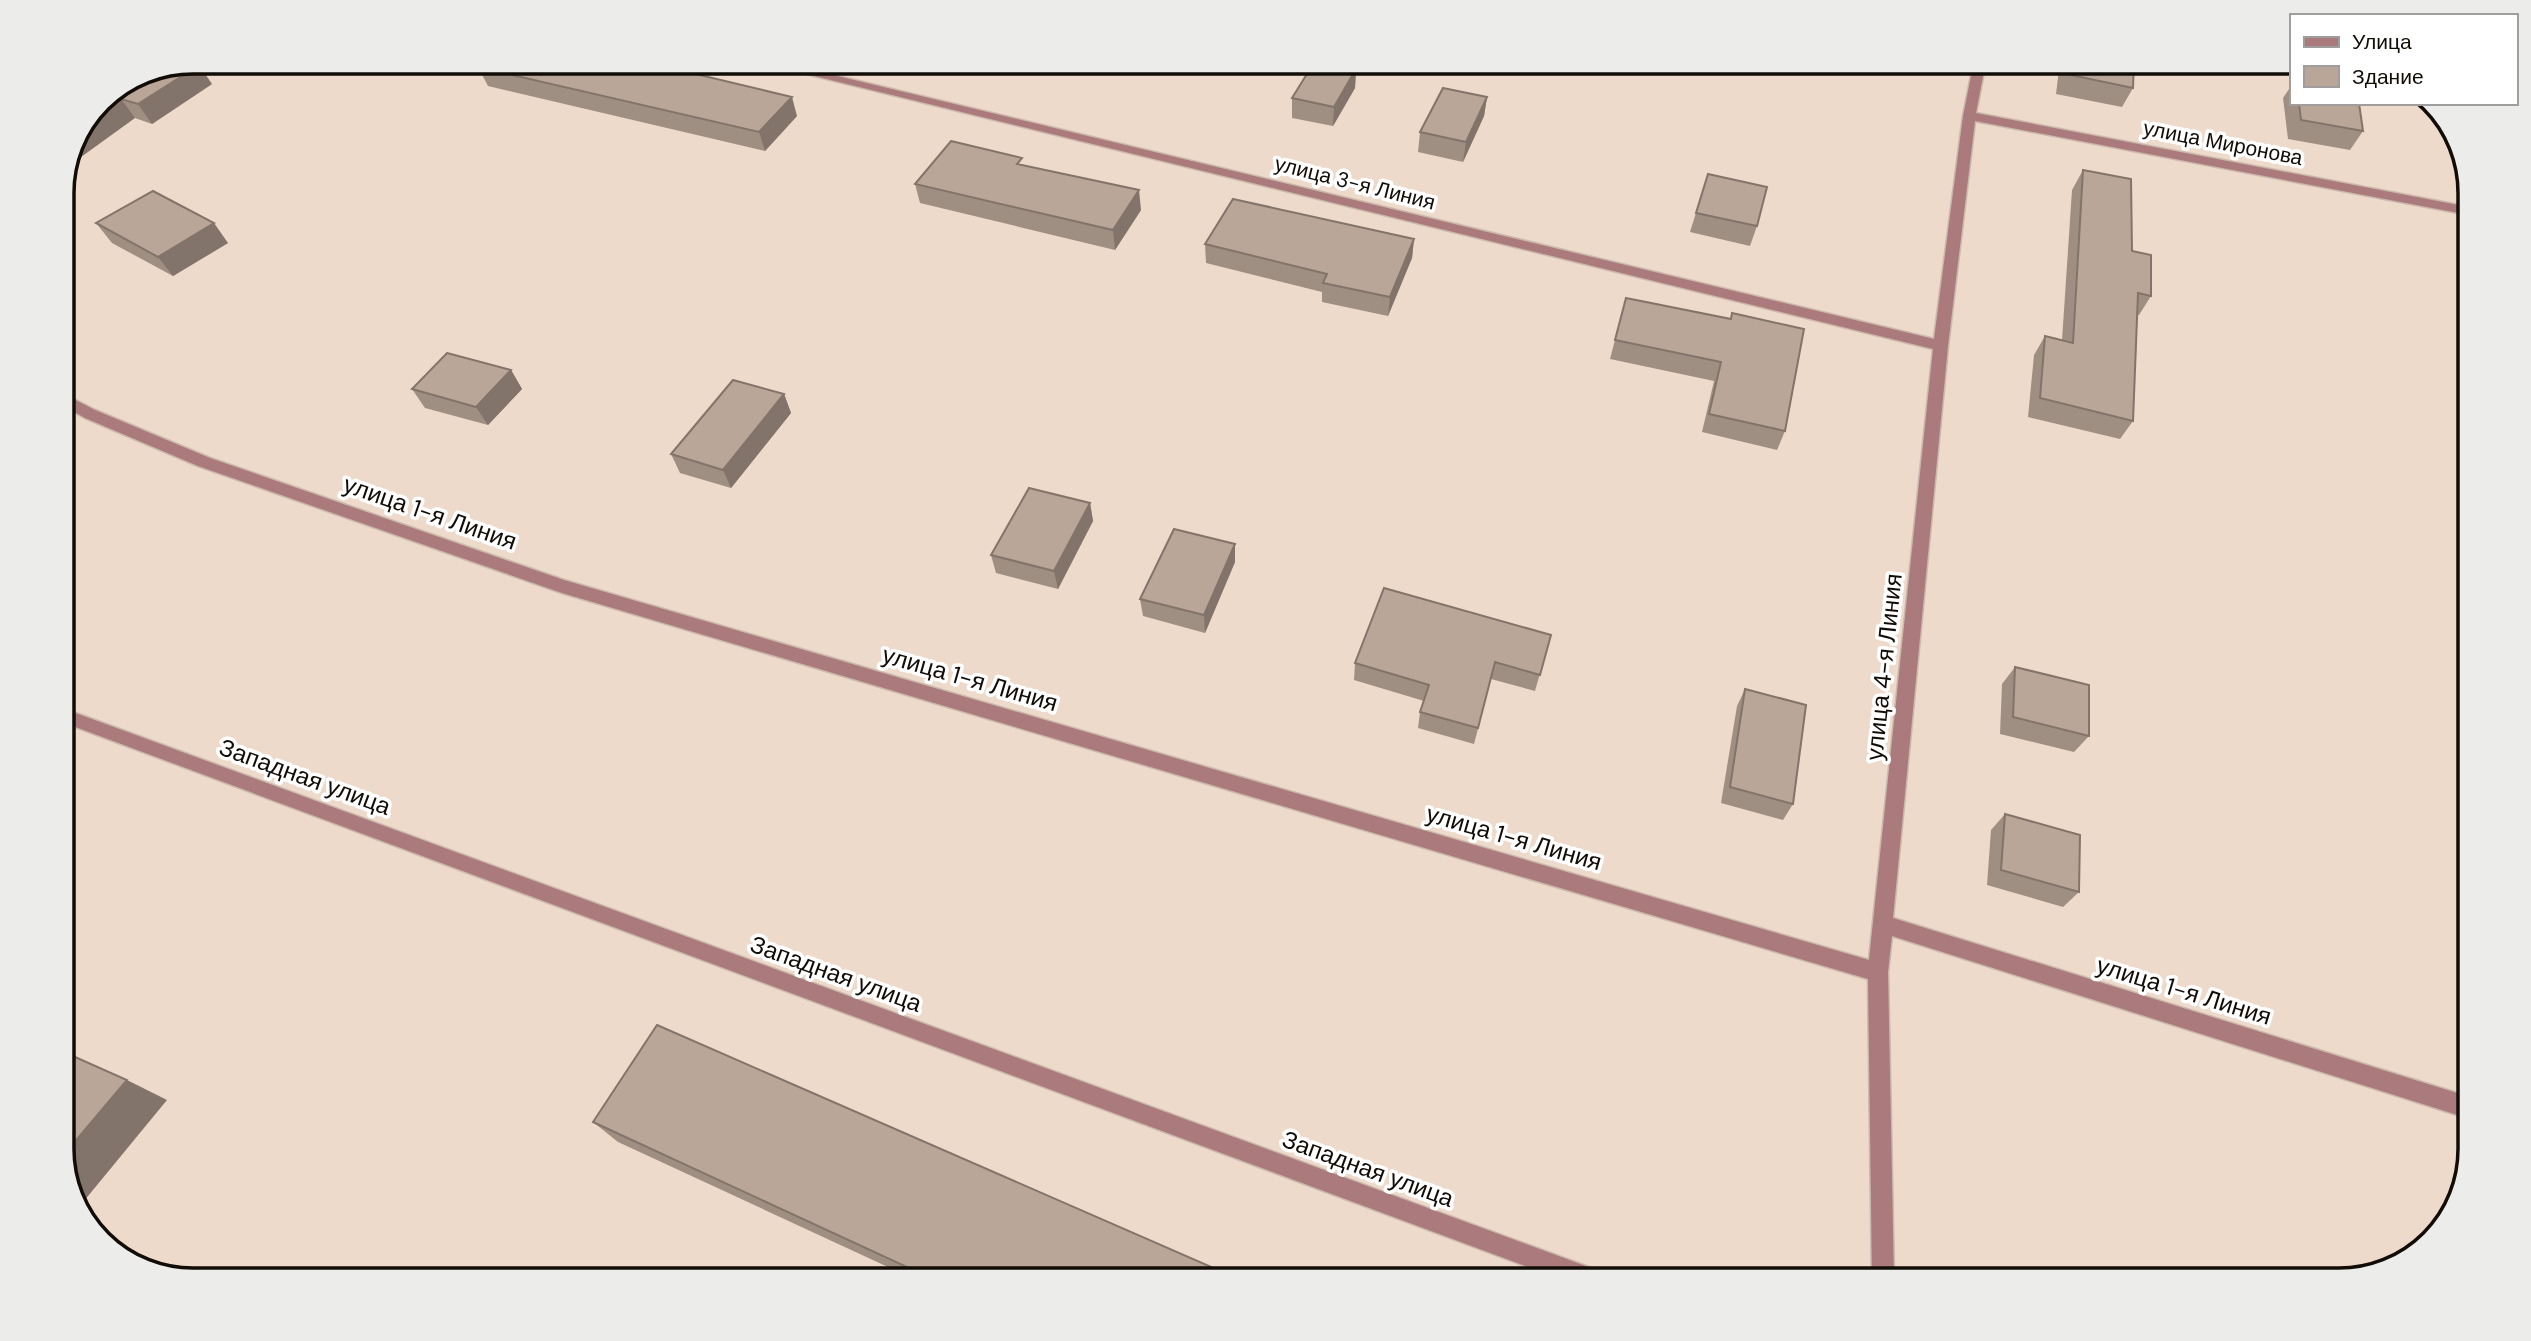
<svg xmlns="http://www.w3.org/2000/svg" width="2531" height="1341" font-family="'DM Sans',sans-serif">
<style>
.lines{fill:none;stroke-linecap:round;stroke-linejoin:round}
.minor-casing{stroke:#cbb9ac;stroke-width:3}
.minor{fill:#ab7a7c;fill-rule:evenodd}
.wall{fill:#9f8f83}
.shaded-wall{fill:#82746a}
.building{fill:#b9a698;stroke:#82746a;stroke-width:2}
.labels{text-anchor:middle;stroke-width:7;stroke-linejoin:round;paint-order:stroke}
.far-street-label{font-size:21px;fill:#120c07;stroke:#fff}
.street-label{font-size:24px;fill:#120c07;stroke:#fff}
.rim{fill:none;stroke:#120c07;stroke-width:3.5}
</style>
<rect width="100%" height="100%" fill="#eedacb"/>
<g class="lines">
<g class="minor-casing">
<path id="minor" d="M753,61h22l1159,278 29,-223 11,-55h12l-10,52 493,94v8l-494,-94 -27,225 -55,572 577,179v22l-578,-183 -4,36 6,308h-22l-4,-301 -1306,-386 -364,-127 -113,-48 -23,-13v-12l33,17 115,48 354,122 1305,380 64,-611z
M62,708l1532,561 8,3 3,8h-42l-1501,-558z"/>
</g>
<use href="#minor" class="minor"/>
</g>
<path class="wall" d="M1032,61h35l-5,7z
M2060,61h74l-1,27 -11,19 -66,-13z
M478,67l319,49 -32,35 -277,-65z
M1356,69l-1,19 -22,38 -41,-8v-20z
M212,84l-60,40 -17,-6 -35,-18z
M2291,86v17h68l4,28 -13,19 -62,-11 -5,-41z
M1487,97l-3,19 -21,46 -45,-10 2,-20z
M1023,165l118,45 -26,40 -195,-47 -5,-19z
M2083,170l49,81 19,45 -12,19h-2l-4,106 -13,18 -92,-22 6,-62 11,-19 17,4 10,-150z
M1708,174l49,52 -7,20 -60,-14z
M96,223l132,20 -55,33 -61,-33z
M1414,239l-2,19 -24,58 -66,-14v-10l-116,-29 -1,-19z
M1626,298l104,21 2,-6 53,118 -8,19 -75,-18 12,-51 -104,-22z
M511,370l11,19 -34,36 -63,-17 -13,-19z
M784,394l7,19 -60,75 -51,-15 -9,-19z
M1090,503l3,18 -35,68 -62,-16 -5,-18z
M1235,544v18l-30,71 -62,-17 -3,-17z
M1551,635l-16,56 -44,-12 -17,65 -56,-16 2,-16 4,-11 -70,-21 1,-17z
M2015,667l74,69 -15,16 -74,-18 2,-50z
M1745,689l48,115 -10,16 -62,-17 16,-97z
M2005,814l74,78 -16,15 -76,-22 4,-55z
M593,1122l648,158h-325l-298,-138z"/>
<path class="shaded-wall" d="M1061,61h6l-5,7z
M199,65l13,19 -60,40 -14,-20z
M1356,69l-1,19 -22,38 1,-19z
M792,97l5,19 -32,35 -6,-19z
M1487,97l-3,19 -21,46 3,-20z
M121,99l14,19 -65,47 21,-45z
M1139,190l2,20 -26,40 -2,-20z
M214,223l14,20 -55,33 -15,-19z
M1414,239l-2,19 -24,58 2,-19z
M511,370l11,19 -34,36 -12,-18z
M784,394l7,19 -60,75 -8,-18z
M1090,503l3,18 -35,68 -4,-18z
M1235,544v18l-30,71 -1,-18z
M127,1080l40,20 -88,107 -17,-50z"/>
<path class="building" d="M485,61h156l151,36 -33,35 -281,-65z
M1315,61h6l35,8 -22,38 -42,-9z
M2067,61h67l-1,27 -67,-14z
M190,62l9,3 -61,39 -17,-5 -30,21 9,-20 43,-29z
M1443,88l44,9 -21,45 -46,-10z
M2299,103h60l4,28 -62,-11z
M951,141l71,17 -5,6 122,26 -26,40 -198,-46z
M2083,170l48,9 1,72 19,4v41l-13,-3 -5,128 -93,-23 5,-62 28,7z
M1708,174l59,13 -10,39 -61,-13z
M153,191l61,32 -56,34 -62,-34z
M1233,199l181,40 -24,58 -67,-14 4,-9 -122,-30z
M1626,298l105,21 1,-6 72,16 -19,102 -76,-17 12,-52 -106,-22z
M447,353l64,17 -35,37 -64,-18z
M733,380l51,14 -61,76 -52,-16z
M1029,488l61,15 -36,68 -63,-16z
M1174,529l61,15 -31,71 -64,-16z
M1384,588l167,47 -11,40 -45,-13 -17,66 -58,-16 9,-27 -74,-22z
M2015,667l74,18v51l-76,-19z
M1745,689l61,16 -13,99 -63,-17z
M2005,814l75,21 -1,57 -78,-22z
M657,1025l584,255h-306l-342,-158z
M75,1057l52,23 -65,77v-84z"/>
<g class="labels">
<g class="far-street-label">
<text transform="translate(2223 143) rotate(11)" y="7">улица Миронова</text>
<text transform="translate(1355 183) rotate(14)" y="7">улица 3-я Линия</text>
</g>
<g class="street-label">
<text transform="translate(430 513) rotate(19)" y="8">улица 1-я Линия</text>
<text transform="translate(1884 667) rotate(-84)" y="8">улица 4-я Линия</text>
<text transform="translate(970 679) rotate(16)" y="8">улица 1-я Линия</text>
<text transform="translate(305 777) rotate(20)" y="8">Западная улица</text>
<text transform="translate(1514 838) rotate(16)" y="8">улица 1-я Линия</text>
<text transform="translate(836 974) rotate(20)" y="8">Западная улица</text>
<text transform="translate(2184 991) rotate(17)" y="8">улица 1-я Линия</text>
<text transform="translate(1368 1169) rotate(20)" y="8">Западная улица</text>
</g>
</g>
<path d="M0 0H2531V1341H0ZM193 74H2339A119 119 0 0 1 2458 193V1149A119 119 0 0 1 2339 1268H193A119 119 0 0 1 74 1149V193A119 119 0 0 1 193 74Z" fill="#ececeb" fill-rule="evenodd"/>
<path class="rim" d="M193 74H2339A119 119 0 0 1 2458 193V1149A119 119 0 0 1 2339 1268H193A119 119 0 0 1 74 1149V193A119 119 0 0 1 193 74Z"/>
<rect x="2290" y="14" width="228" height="91" fill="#ffffff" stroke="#a09e9c" stroke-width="2"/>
<rect x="2304" y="37" width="35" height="10" fill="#ab7a7c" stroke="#a09e9c" stroke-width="2"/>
<text x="2352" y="49" font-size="21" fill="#120c07">Улица</text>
<rect x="2304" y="66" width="35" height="21" fill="#b9a698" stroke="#a09e9c" stroke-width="2"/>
<text x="2352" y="84" font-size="21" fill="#120c07">Здание</text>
</svg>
